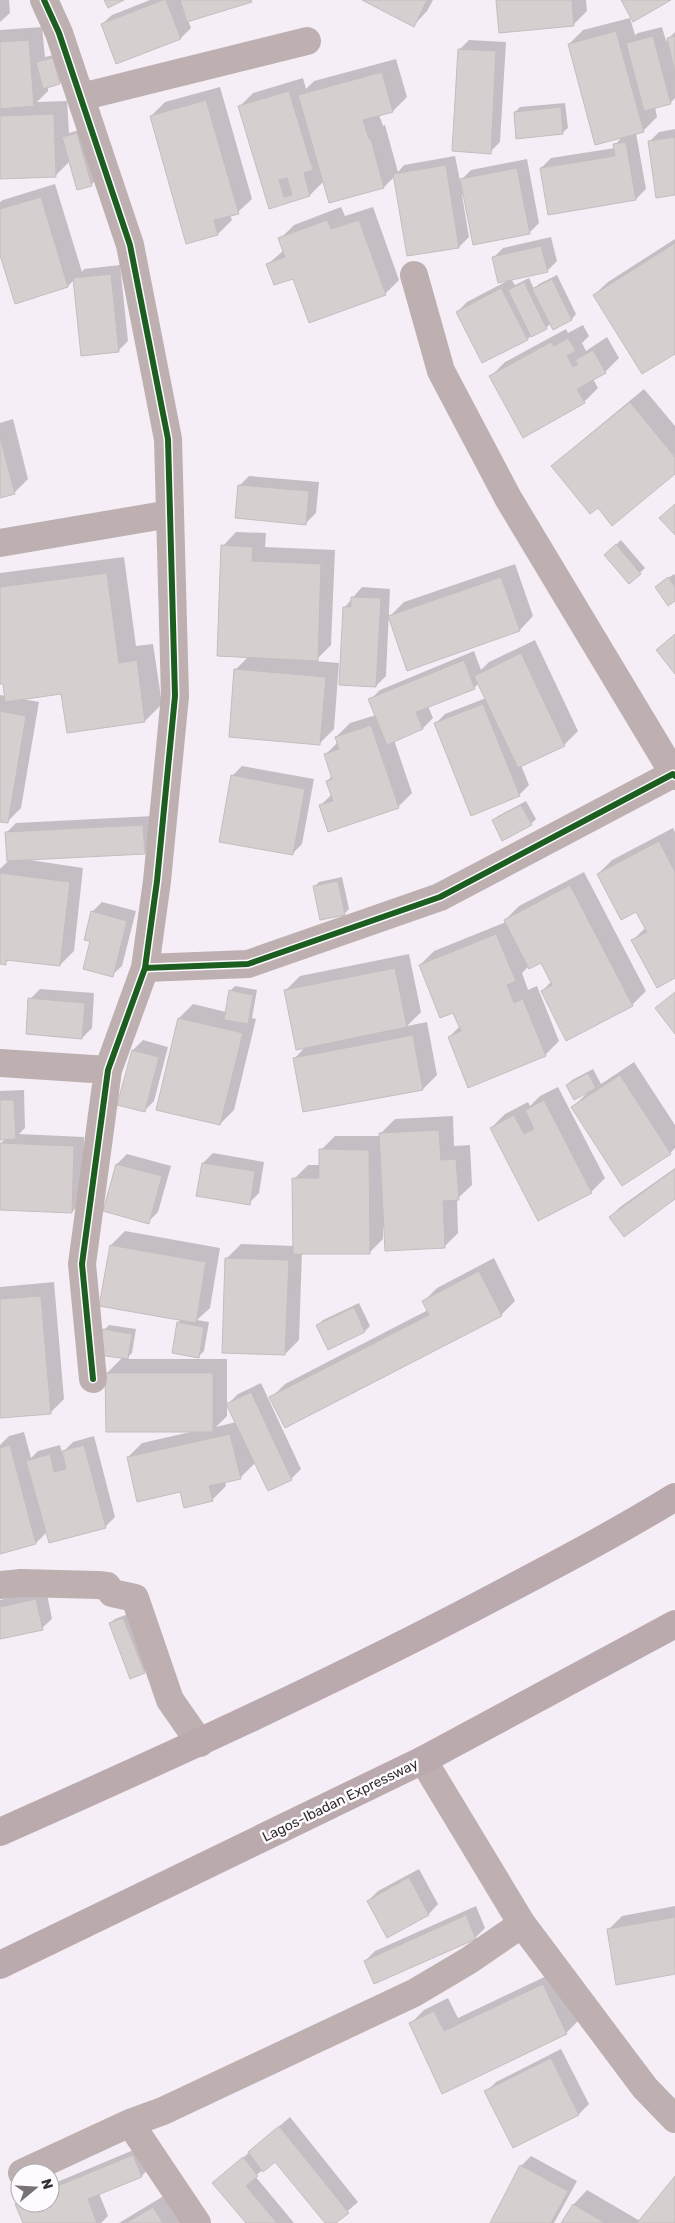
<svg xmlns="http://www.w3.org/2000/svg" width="675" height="2223" font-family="Rubik,sans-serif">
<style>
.shadow{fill:#0003}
.building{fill:#d6cfd0;stroke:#c4bdbe;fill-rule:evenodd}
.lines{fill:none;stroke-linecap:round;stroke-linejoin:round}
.minor{stroke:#beb0b0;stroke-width:28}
.highway{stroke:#baaaae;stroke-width:28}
.cycleway-casing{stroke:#fefbff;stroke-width:9}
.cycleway{stroke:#1b5e20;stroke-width:6}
.labels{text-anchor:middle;stroke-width:5;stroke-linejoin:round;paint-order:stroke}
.street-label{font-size:14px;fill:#342e34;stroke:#fefbff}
</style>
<rect width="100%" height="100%" fill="#f5eef6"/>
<path class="shadow" d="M0,0h9l1,13 -10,9z
M150,0h102l-64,20 3,8 -10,10 -64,25 -15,-39 10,-9z
M364,0h69l-6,11 -13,14z
M498,0h88l1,11 -14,14z
M630,18l5,17 3,-2 24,-6 4,14 9,-9v66l-5,5 -15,4 2,10 -14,14 -7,2 10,56 -10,10 -95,-31 10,-10 64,-10v-3l7,-8 -53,-93 14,-14z
M42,27l3,30 13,-3 6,24 -5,5 -11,3v5l-11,11 30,-1 2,32 13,-4 14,51 -5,5 -21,-24 -14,14 -56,3v-148z
M469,40l37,2 -6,100 -10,10 -31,-102z
M396,59l11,38 -14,14 -14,4 4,11 2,-1 13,47 6,-7 51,-9 5,25 11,-11 56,-11 12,64 -10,10 -67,-38 7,42 -10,10 -51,8 -13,-79 -11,11 -54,15 -6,-21 -14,14 -41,12 -30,-100 14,-14 50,-15 3,11 8,-8z
M220,87l32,112 -14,13 -8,3 2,5 -14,14 -67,-118 14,-14z
M565,103l3,25 -5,4 -46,5 -2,-25 5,-5z
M675,129v65l-26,-52 10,-10z
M55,184l27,88 2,-3 36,-4 8,76 -10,10 -43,-72 -7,7 -52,16 -16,-51v-49l3,-2z
M341,207l4,9 28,-9 26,73 -14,14 -91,-16 -26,-14 16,-14 -4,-11 14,-14z
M551,237l6,24 -10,10 -36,8 4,6 14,-7 5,11 5,-5 18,-9 19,39 -4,5 -21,4 -5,5 -19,11 -70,-27 10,-10 42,-22 -16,-22 10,-10z
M675,239v113l-81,-57 14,-13z
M583,325l6,11 -7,7 4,8 21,-14 12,21 -14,14 -12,7 5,9 -14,14 -93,-26 14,-14 61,-33 2,4z
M644,389l31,37v47l-77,33 -45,-40 14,-13z
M13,419l15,60 -14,14 -14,4v-74z
M249,476l70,6 -3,31 -10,10 -67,-37z
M236,532l30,1 -1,14 70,3 -4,95 -16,16 24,2 -5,66 -14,14 -85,-73 14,-14 -26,-110z
M621,540l24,28 -16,15 -19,-33z
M124,557l12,89 17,-2 9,60 -17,17 -83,-28 -39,6 16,3 -18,106 -14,14 -7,-2v-125l6,1 -2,-14 -4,1v-110z
M515,564l18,52 -13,14 -130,-14 14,-14z
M674,574l1,1v24l-14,-16z
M362,587l28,2 -4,87 -10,10 -32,-78z
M535,640l43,91 -14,14 -43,20 8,20 -10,10 -84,-71 10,-10 41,-16 -7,-15 -5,5 -46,18 5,12 -10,10 -29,12 18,53 -14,14 -78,-1 12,-12 -5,-13 5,-5 -7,-21 13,-13 -2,-5 14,-14 26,-8 -6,-15 10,-10 94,-39 7,19 8,-8z
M242,766l72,13 -12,65 -10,10 -60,-78z
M526,801l10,18 -5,5 -38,-3 5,-5z
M153,816l1,27 -10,10 -121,6 60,9 -9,83 -14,14 -50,-6 -5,4h-5v-94l8,-8 -2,-28 10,-10z
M673,828l2,4v145l-42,-37 13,-13 -9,-17 -39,-36 14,-14z
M584,872l62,119 -14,14 -90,-14 10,-10 -10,-20 -13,5 -7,7 6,17 9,-4 22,55 -14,14 -96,-18 11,-11 -6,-15 -34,-46 14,-14 72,-29 -1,-2 14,-14z
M342,877l7,32 -5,5 -30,-27 5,-5z
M102,902l34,9 -14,55 -10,9 -21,-34 1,-29z
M409,954l12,58 -14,14 20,-4 10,53 -14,14 -128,-31 11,-12 -20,-56 14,-14z
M235,986l22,4 -5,28 4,1 -22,91 -14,14 -63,-15 22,-91 14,-14 33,8 4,-21z
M40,989l54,4 -2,35 -10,10 -52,-39z
M143,1040l25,7 -14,54 -10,10 -25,-7 14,-54z
M634,1062l41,63v23l-5,5 -98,-45 17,-17 -22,-6 5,-5 21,-11 8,15z
M558,1087l47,91 -14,14 -100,-64 14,-14 23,-12 2,4 10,-10z
M24,1090l1,38 -6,6 65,3 -2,65 -10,10 -72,-3v-65l6,-6 -6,1v-48z
M453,1116l1,30 16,-1 2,40 -15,14 1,34 -14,14 -61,-21v13l-14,14 -67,-1 -3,88 -14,14 -58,-96 14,-14 53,2v-67l14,-14h13v-15l14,-14h46v-3l14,-14z
M213,1153l51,9 -5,31 -10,10 -46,-40z
M127,1154l44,12 -13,46 -10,10 -31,-58z
M675,1168v30l-65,19 10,-10z
M125,1231l95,17 -10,60 -13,12 12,2 -5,29 -5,5 -21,-33 3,-4 -70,-74z
M494,1258l21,43 -14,14 -230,83 14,-14 143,-74 -5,-8 14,-14z
M54,1282l10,117 -14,14 -50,4v-130z
M359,1303l11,23 -5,5 -37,17 -10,-23 5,-5z
M109,1325l27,4 -4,24 -6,6h101v57l-11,11 20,-5 -8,-18 10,-10 23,-11 40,86 -10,10 -35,-17 -16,16 -15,3 1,5 -14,14 -31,-9 -53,-34 14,-14 53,-12 -88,-58 16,-16 -19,-27z
M24,1432l7,26 7,-7 22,-6 2,8 11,-11 21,-6 21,81 -10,10 -58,5 -11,11 -36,9v-107l9,-9z
M46,1589l6,30 -10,9 -42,10v-38z
M128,1614l21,53 -5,5 -34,-49 5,-4z
M419,1869l19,35 -9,10 -41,22 -20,-35 10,-10z
M476,1906l9,22 -10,10 -110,23 10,-10z
M675,1906v67l-67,-43 14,-14z
M557,1971l23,48 -14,14 -123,59 -33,-68 14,-14 24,-12 10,20z
M561,2049l28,55 -10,10 -66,32 -27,-54 10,-10z
M290,2117l68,85 -24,21h-7l-51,-63 -21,16 39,47h-47l-33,-40z
M143,2146l8,20 -9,10 -43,17 9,23 -7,7h-77l-7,-19 3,-3v2h30v-18z
M531,2156l46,25 -23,42h-63l30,-57z
M675,2178v45h-112l11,-19 13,-14 53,31z
M167,2194l18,29h-66z"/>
<path class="building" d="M104,0h20l-16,8z
M163,0h3l15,39 -65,25 -15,-40z
M180,0h71l1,2 -65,20z
M362,0h65l-13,27z
M496,0h76l2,26 -75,7z
M621,0h50l-38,22z
M616,31l28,101 -49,13 -27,-101z
M653,36l18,68 -27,7 -18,-68z
M675,36v37l-8,-35z
M29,40l5,66 -34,3v-67z
M458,49l38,2 -5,103 -39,-3z
M53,58l7,26 -17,5 -7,-27z
M382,72l11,40 -30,8 6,19h2l13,49 -55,15 -31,-108z
M289,91l24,79 -9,3 6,23 -41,13 -31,-103zM287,178l5,17 -8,2 -5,-17z
M206,100l33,114 -25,6 4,15 -32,9 -36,-128z
M561,107l2,27 -47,5 -2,-27z
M54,114l2,63 -56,2v-63z
M77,133l15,53 -15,4 -15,-53z
M675,137v58l-19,3 -8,-57z
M626,142l10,58 -88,15 -8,-47 75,-12 -2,-12z
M446,165l13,83 -52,8 -14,-82z
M517,168l13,66 -57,11 -13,-66z
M41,197l27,90 -53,17 -15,-49v-46z
M327,220l4,9 28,-9 27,75 -77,28 -16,-44 -19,6 -8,-21 19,-7 -7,-19z
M675,243v111l-33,20 -49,-79z
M541,246l7,26 -50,11 -6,-26z
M111,274l8,78 -38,4 -8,-78z
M552,279l20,41 -19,10 -21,-41z
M524,282l23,47 -16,8 -23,-47z
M501,288l27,52 -46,23 -26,-51z
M568,338l8,13 -9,5 6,11 5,-3 -3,-4 18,-10 13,23 -29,16 8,14 -62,35 -34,-62 62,-34 3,4z
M630,402l45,55v17l-63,52 -14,-18 -8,6 -39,-48z
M0,437l15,57 -15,4z
M238,485l71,6 -3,34 -71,-7z
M675,504v31l-16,-17z
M616,544l25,30 -12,10 -25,-29z
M221,545l32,2 -1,14 69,3 -3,97 -101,-5z
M107,573l12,90 18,-3 8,62 -78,11 -6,-39 -56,8 -2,-18h-3v-97z
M501,577l19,54 -113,40 -19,-55z
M668,577l7,10v14l-7,5 -13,-19z
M351,597l30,1 -5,89 -37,-2 4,-78h8z
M675,634v40l-19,-24z
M521,653l44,93 -47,22 -44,-92z
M464,660l11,29 -59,23 7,17 -36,16 -19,-46z
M234,669l92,8 -6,68 -91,-8z
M483,704l37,92 -49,20 -37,-93z
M0,711l26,5 -18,107 -8,-1z
M371,725l28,83 -71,24 -9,-27 14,-4 -7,-20 6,-2 -8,-25 15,-5 -4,-12z
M231,775l74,14 -12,66 -74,-13z
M521,805l11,20 -30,16 -10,-21z
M143,825l2,29 -138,7 -2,-29z
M659,841l16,31v106l-18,10 -26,-48 16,-8 -11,-20 -15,8 -24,-46z
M0,873l70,9 -10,84 -54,-6v5l-6,-1z
M338,881l7,34 -25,5 -7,-34z
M570,885l63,121 -67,35 -25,-50 11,-6 -11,-22 -12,6 -25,-49z
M91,911l36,10 -14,56 -30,-8 7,-28 -6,-1z
M496,934l20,47 -9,4 7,18 9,-4 23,57 -78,32 -20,-51 13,-6 -8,-18 -13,5 -21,-53z
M395,968l12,59 -111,23 -12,-60z
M229,990l24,5 -5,29 -24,-4z
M675,992v42l-20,-26z
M28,998l57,5 -3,36 -56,-5z
M178,1018l65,15 -23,92 -64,-15z
M413,1035l10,55 -120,22 -10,-54z
M132,1050l27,7 -14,55 -28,-7z
M588,1073l8,15 -22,12 -8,-15z
M620,1075l51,79 -49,32 -51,-79z
M0,1100h14l2,39 -16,1z
M544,1100l48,93 -54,28 -48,-93 24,-13 10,19 10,-5 -9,-19z
M439,1130l2,30 15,-1 3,41 -16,1 2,47 -60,3 -6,-118z
M0,1143l74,3 -2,67 -72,-3z
M319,1149l50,1 1,104h-77l-1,-76h27z
M202,1163l53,8 -5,34 -54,-9z
M116,1164l46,12 -13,48 -46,-13z
M675,1169v30l-51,38 -15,-20z
M110,1245l96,17 -10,61 -97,-17z
M225,1258l64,2 -4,95 -63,-2z
M479,1271l23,45 -217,112 -16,-31 160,-82 -7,-14z
M41,1296l10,118 -51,4v-119z
M354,1307l11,25 -37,18 -12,-25z
M177,1322l27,5 -5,31 -27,-5z
M103,1329l29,5 -4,25 -30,-4z
M105,1373h108v59h-107z
M251,1392l41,88 -24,11 -42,-87z
M230,1434l11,45 -32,7 4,15 -29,7 -4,-16 -43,10 -10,-45z
M10,1445l26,99 -36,10v-106z
M84,1445l22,83 -57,15 -23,-82 24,-7 4,18 12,-3 -4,-18z
M36,1599l7,31 -43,9v-32z
M123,1618l22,55 -15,6 -21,-56z
M409,1877l20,38 -42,23 -20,-37z
M466,1915l10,24 -102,45 -10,-23z
M675,1917v57l-59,11 -9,-56z
M543,1984l24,50 -125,60 -33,-71 25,-12 10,20z
M551,2058l28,57 -66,33 -29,-57z
M279,2126l70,87 -13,10h-11l-50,-61 -12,10 -15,-20z
M133,2155l9,22 -54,22 9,24h-74l-8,-19 5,-2 30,1v-14z
M243,2157l15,19 -12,10 31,37h-31l-34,-40z
M520,2165l48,26 -17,32h-61z
M675,2176v47h-38z
M573,2204l32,19h-44z
M153,2207l10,16h-37z"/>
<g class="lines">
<path class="minor" d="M44,0l15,33 71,212 38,194 7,257 -18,185 -12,87 -37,102 -26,194 11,115
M81,97l226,-56
M414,275l27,96 67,127 167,278
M0,543l170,-29
M145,968l103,-4 192,-67 233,-123
M0,1063l108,7
M0,1585l21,-2 77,2 9,1 5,7 23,5 35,102 30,43
M423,1760l99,164 123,164 30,31
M130,2123l67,100
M22,2173l108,-50 33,-12 251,-118 54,-32 54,-37"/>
<path class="highway" d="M0,1832c169,-75 336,-151 500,-238 59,-31 118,-62 175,-97
M0,1965l423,-205 252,-136"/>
<g class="cycleway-casing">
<path id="cycleway" d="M44,0l15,33 71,212 38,194 7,257 -18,185 -12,87 -37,102 -26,194 11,115
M145,968l103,-4 192,-67 233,-123 2,2"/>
</g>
<use href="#cycleway" class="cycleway"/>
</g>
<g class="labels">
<g class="street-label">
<text transform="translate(340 1800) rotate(-26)" y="5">Lagos-Ibadan Expressway</text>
</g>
</g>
<g transform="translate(35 2188) rotate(72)"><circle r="24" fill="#fefbff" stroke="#ada9ae"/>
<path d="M0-4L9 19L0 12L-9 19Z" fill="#787178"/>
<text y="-8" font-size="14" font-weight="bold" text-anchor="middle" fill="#342e34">N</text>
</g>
</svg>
